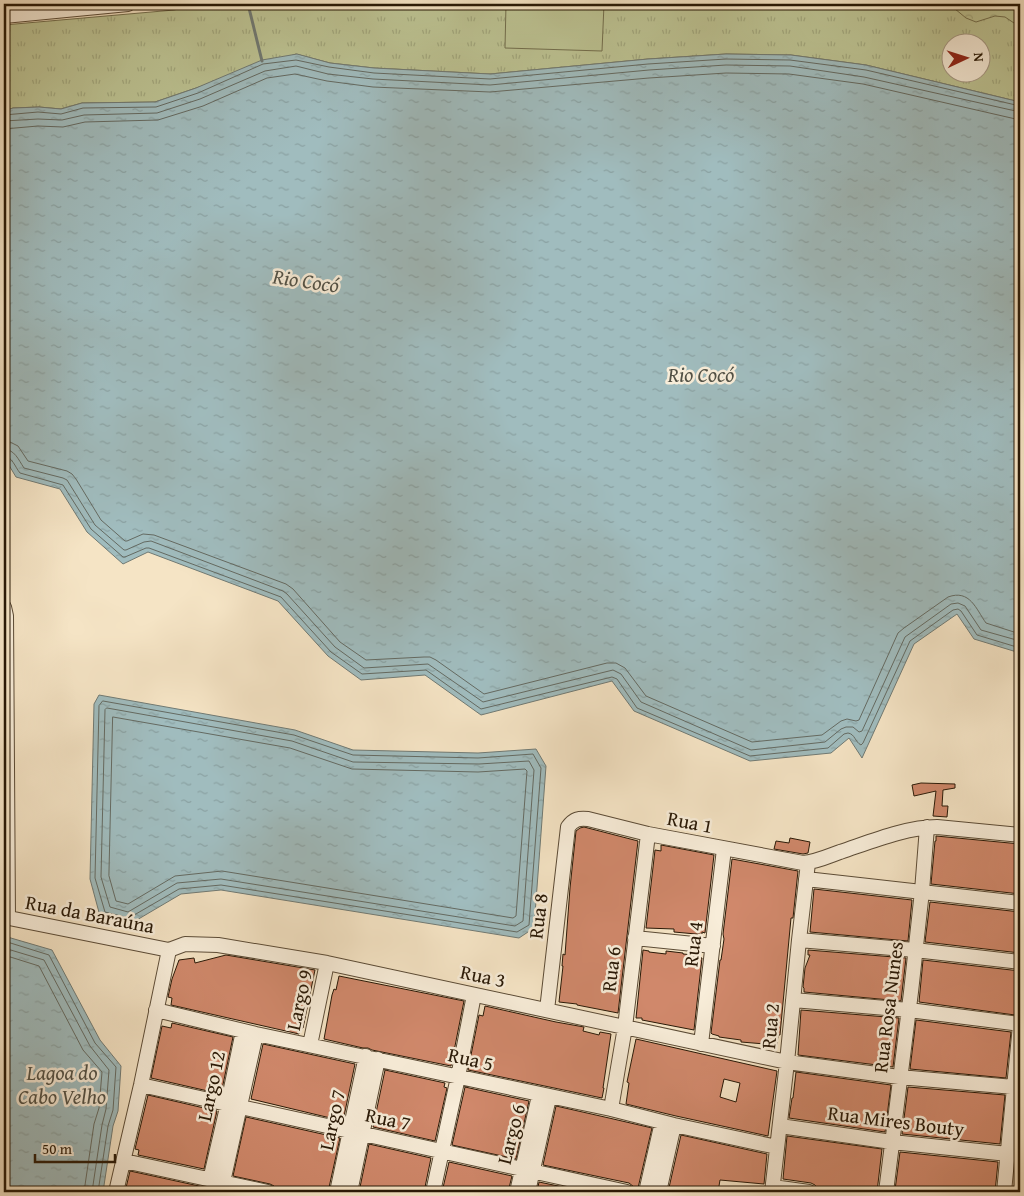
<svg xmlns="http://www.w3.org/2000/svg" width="1024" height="1196" font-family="'Gentium Book Plus',serif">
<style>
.grass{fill:url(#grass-tufts);stroke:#726e4d;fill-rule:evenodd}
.park{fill:url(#park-crowns);stroke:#726e4d}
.pitch{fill:#bdc494;stroke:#726e4d}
.water{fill:url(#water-ripples);stroke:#707a74}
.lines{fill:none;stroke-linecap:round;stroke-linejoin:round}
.shore{stroke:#646a62;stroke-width:1}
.stream{stroke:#707a74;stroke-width:3}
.building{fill:#d0886b;stroke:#281806;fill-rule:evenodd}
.minor-casing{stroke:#5b4b36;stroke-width:16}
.minor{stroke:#f8edd9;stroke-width:14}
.labels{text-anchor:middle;stroke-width:5;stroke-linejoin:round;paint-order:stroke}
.street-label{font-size:20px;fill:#281806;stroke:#f8edd9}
.water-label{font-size:21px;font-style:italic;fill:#525146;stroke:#f8edd9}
</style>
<defs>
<pattern id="grass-tufts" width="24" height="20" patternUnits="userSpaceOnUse" patternTransform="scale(1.25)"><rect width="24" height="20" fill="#bdc494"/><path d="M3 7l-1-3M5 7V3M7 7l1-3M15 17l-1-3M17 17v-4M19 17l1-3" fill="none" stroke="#a2a87e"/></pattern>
<pattern id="park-crowns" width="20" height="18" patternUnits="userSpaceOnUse" patternTransform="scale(1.25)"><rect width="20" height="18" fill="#bdc494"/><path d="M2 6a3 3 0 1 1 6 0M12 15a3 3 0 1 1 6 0" fill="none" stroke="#a2a87e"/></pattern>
<pattern id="water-ripples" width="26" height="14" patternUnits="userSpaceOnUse" patternTransform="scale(1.25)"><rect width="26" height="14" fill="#a0bcbe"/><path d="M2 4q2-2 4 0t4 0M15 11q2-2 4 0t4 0" fill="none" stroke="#8aa1a2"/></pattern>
</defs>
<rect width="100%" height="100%" fill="#f5e4c5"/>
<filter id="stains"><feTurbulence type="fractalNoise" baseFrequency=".004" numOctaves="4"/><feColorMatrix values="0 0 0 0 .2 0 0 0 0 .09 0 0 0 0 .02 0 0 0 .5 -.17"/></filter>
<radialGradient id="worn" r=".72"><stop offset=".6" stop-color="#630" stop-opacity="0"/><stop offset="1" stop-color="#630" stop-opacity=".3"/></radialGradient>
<path class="grass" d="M200,4h802l18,5v93l-154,-37 -75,-10 -65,-1 -78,5 -158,15 -116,-6 -44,-5 -34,-9 -141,48 -73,1 -21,6 -22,-2 -26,1 -9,3v-86l170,-15zM952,42h30v30h-30z"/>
<path class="park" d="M949,4h71v23l-15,-10 -10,-1 -19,6 -10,-4z"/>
<path class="pitch" d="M506,4h98l-2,47 -97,-3z"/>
<path class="water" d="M297,54l33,9 44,5 116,6 158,-15 78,-5 65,1 75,10 154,37v551l-46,-14 -17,-25 -43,30 -52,114 -13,-20 -18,15 -81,8 -116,-50 -22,-30 -131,34 -56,-40 -64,5 -33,-24 -50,-55 -130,-49 -25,12 -36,-32 -27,-43 -44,-12 -12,-20v-346l9,-3 26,-1 22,2 21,-6 73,-1 41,-14 66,-28z
M99,695l196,35 58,20 125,3 58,-4 10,17 -12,162 -15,10 -298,-48 -40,4 -51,30 -30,-8 -10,-37 4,-175z
M4,936l48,14 48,90 21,26 -3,45 -5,15 -10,66h-99z"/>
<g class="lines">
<path class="shore" d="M4,115l34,-3 23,2 22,-6 73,-1 42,-14 65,-29 33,-4 33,7 45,6 116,6 158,-15 78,-5 64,1 76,10 154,36
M4,121l34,-2 24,1 22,-5 73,-2 43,-14 65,-28 31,-5 32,8 45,5 117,6 159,-15 77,-5 64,1 74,11 156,35
M4,129l34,-3 25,1 22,-5 73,-2 45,-14 64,-28 28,-4 32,7 46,6 117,5 159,-14 77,-5 63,1 74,10 157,36
M4,442h6l8,4 10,15 39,10 5,3 4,5 25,41 24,21h2l16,-7 11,1 132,49 7,5 47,53 26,18 58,-3h6l6,3 48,34 123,-31h9l9,5 21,28 106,46 70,-7 19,-14 6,-2 9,2 3,-1 39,-87 6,-5 44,-31c22,-8 28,12 38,26l34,11
M4,449c11,1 14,10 20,19l39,10 4,2 28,45 29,25h2l18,-8 7,-1 132,50 4,3 48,53 29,21 64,-4 55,38 130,-32 8,4 20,28 110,48 74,-8 16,-13 5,-2h7l6,5 3,-1 43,-94 46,-33 7,-1 7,3 16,24 39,11
M4,456c8,0 11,11 16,17l43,12 28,44 32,28h2l21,-9h3l132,49 50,55 31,22 64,-4 55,39 131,-32 5,2 20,29 113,48 78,-8 16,-14 4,-1c7,1 7,9 13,12l2,-2 47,-102 43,-31 5,-1 3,2 16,24 43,13
M103,701l191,34 59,20 125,3 55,-4 8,14 -12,157 -12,7 -296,-47 -42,4 -50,29 -24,-6 -10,-34 4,-172z
M107,708l185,33 61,21 126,2 50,-3 5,9 -11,151 -8,5 -294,-47 -44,4 -49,29 -18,-5 -9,-30 4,-167z
M113,717l177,31 62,21 126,3 47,-3 2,2 -11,145 -3,2 -291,-47 -47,5 -47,28 -12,-3 -7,-25z
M4,941l45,14 46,88 21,24 -3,43 -5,16 -10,66
M4,948l40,12 46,86 19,24 -3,39 -4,16 -10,67
M4,955l35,11 44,84 19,22 -3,36 -5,16 -10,68"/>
<path class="stream" d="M248,4l14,57"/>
</g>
<path class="building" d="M921,783l34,1v4l-12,2 -1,16h6l-1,11 -14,-1 3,-25 -22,5 -2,-11z
M584,827l54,14 -20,172 -41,-8v-1l-18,-2 4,-36h-1l1,-12 2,1 5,-67 6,-57 4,-3z
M936,836l84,8v50l-89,-10 4,-43h1z
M790,838l20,4 -2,11 -5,1 -29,-5 2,-8 13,2z
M661,845l53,10 -9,78 -3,-1v2h-6l-22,-2v-3l-28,-1 9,-78 6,1z
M732,859l66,12 -5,47h-2l-11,117h-2l-1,10 -36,-3v-2l-22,-3v-1l-7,-2 -1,-1 9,-73h1l3,-21 -1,-5z
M814,889l98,11 -4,41 -98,-9z
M930,902l90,10v41l-95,-11z
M643,950l6,1v1l17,2v-3l17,2v1l11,1v2l8,1 -8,72 -52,-10v-2h-6z
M808,950l98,8 -5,43 -97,-9v-4l-1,-1 2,-19 5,-13h-2z
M226,955l89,15 -12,58h-3l-1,6 -128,-29 1,-7 -4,-1 4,-18 7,-19 15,-2 1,5z
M923,960l97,11v17l-1,10h-2l-2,17 -96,-13z
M339,976l125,25 -13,65 -79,-16 -4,-2h-5l-39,-9 8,-44 2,-6 2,1z
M485,1006l71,16 28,5 -1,4 16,4 1,-3 11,2 -8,54h1l-2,10 -134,-28 11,-55 4,1z
M801,1010l98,8 -6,49 -95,-12z
M916,1020l95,12 -5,46 -96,-9z
M172,1023l61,14 -12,57 -70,-16 11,-52 9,2z
M636,1039l141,32 -9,65 -92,-20 -50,-12 3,-21 -2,-1zM724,1079l16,4 -4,19 -16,-5z
M263,1044l92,20 -12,57 -92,-22z
M385,1070l60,13 -1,4 3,1 -12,53 -62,-14z
M796,1072l95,13 -6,47 -96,-14 3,-20h1z
M465,1087l64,14 -13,58 -64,-14z
M908,1087l97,8 -5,49 -98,-10z
M148,1095l69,16 -13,58 -66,-14 1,-5 -4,-1z
M556,1106l53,12 43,10 -14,60 -4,-1 -5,-4 -86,-18z
M246,1117l94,21 -12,54h-51l-3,-6 -4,-2 -37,-8z
M681,1135l86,19 -3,30 -44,-4 -2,12h-50z
M787,1136l95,13 -5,43h-30l-30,-3 -2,-4 -4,-2 -28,-4z
M369,1144l62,14 -7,34h-65z
M900,1152l98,10 -3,30h-93v-1l-7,-1z
M449,1162l63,14 -4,16h-66z
M130,1171l92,20v1h-97z
M539,1182l48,10h-50z"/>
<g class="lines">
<g class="minor-casing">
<path id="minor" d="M4,16l124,-12
M4,607l2,9 2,302
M806,879l214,24
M4,917l165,33
M635,938l78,8
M799,940l116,10 105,12
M169,950l16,-6 33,1 109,18 460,99 112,15 115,10
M793,1000l116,10 111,14
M156,1010l100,24 355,75 63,16 103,22
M547,1010l21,-183c6,-8 11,-9 20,-8l60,15 155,29c13,-1 26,-7 37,-11 30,-10 66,-25 97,-25l83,8
M701,1044l23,-195
M310,1045l17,-82
M141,1085l486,107
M611,1109l14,-82 23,-193
M780,1126l112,16 116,12
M124,1161l144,31
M210,1180l18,-77 15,-72
M223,1182l17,-76 16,-72
M773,1187l36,5
M116,1192l25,-107 28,-135
M337,1192l29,-136
M350,1192l28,-133
M433,1192l25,-115 16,-82
M517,1192l21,-92 6,-4
M528,1192l20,-90 -4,-6
M646,1192l16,-70
M659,1192l15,-67
M772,1192l15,-130 12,-122 9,-77
M886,1192l25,-200 11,-101 5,-64
M1004,1192l16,-167"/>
</g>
<use href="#minor" class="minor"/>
</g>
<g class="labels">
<g class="street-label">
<text transform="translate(690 822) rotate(11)" y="7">Rua 1</text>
<text transform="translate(90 914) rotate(11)" y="7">Rua da Baraúna</text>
<text transform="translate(538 916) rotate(-83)" y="7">Rua 8</text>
<text transform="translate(693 944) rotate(-83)" y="7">Rua 4</text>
<text transform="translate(611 969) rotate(-83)" y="7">Rua 6</text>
<text transform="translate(483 976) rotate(12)" y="7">Rua 3</text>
<text transform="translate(299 1000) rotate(-78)" y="7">Largo 9</text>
<text transform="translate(888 1007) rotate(-83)" y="7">Rua Rosa Nunes</text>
<text transform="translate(770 1026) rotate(-85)" y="7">Rua 2</text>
<text transform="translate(471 1059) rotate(13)" y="7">Rua 5</text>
<text transform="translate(211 1086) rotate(-78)" y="7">Largo 12</text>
<text transform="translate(388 1119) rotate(12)" y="7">Rua 7</text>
<text transform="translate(332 1120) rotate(-78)" y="7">Largo 7</text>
<text transform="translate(896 1121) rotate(7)" y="7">Rua Mires Bouty</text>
<text transform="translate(511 1134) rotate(-76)" y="7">Largo 6</text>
</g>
<g class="water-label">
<text transform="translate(306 281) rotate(8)" y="7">Rio Cocó</text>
<text x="701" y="382">Rio Cocó</text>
<text x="62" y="1080">Lagoa do<tspan x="62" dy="24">Cabo Velho</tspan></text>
</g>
</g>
<rect width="1024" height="1196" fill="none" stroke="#f5e4c5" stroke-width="20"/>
<rect x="5" y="5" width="1014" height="1186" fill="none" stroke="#281806" stroke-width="2.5"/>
<rect x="10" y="10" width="1004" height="1176" fill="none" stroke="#281806"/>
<g transform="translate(966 58) rotate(86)"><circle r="24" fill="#f8edd9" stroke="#a59885"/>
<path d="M0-4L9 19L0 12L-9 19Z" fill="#8f2418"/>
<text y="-8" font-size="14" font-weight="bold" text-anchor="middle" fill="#281806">N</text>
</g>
<path d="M35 1154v8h80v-8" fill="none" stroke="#281806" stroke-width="2.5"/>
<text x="42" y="1154" font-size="15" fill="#281806" stroke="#f8edd9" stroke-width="4" paint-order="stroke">50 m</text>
<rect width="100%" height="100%" filter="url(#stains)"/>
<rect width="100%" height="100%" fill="url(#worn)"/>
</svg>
